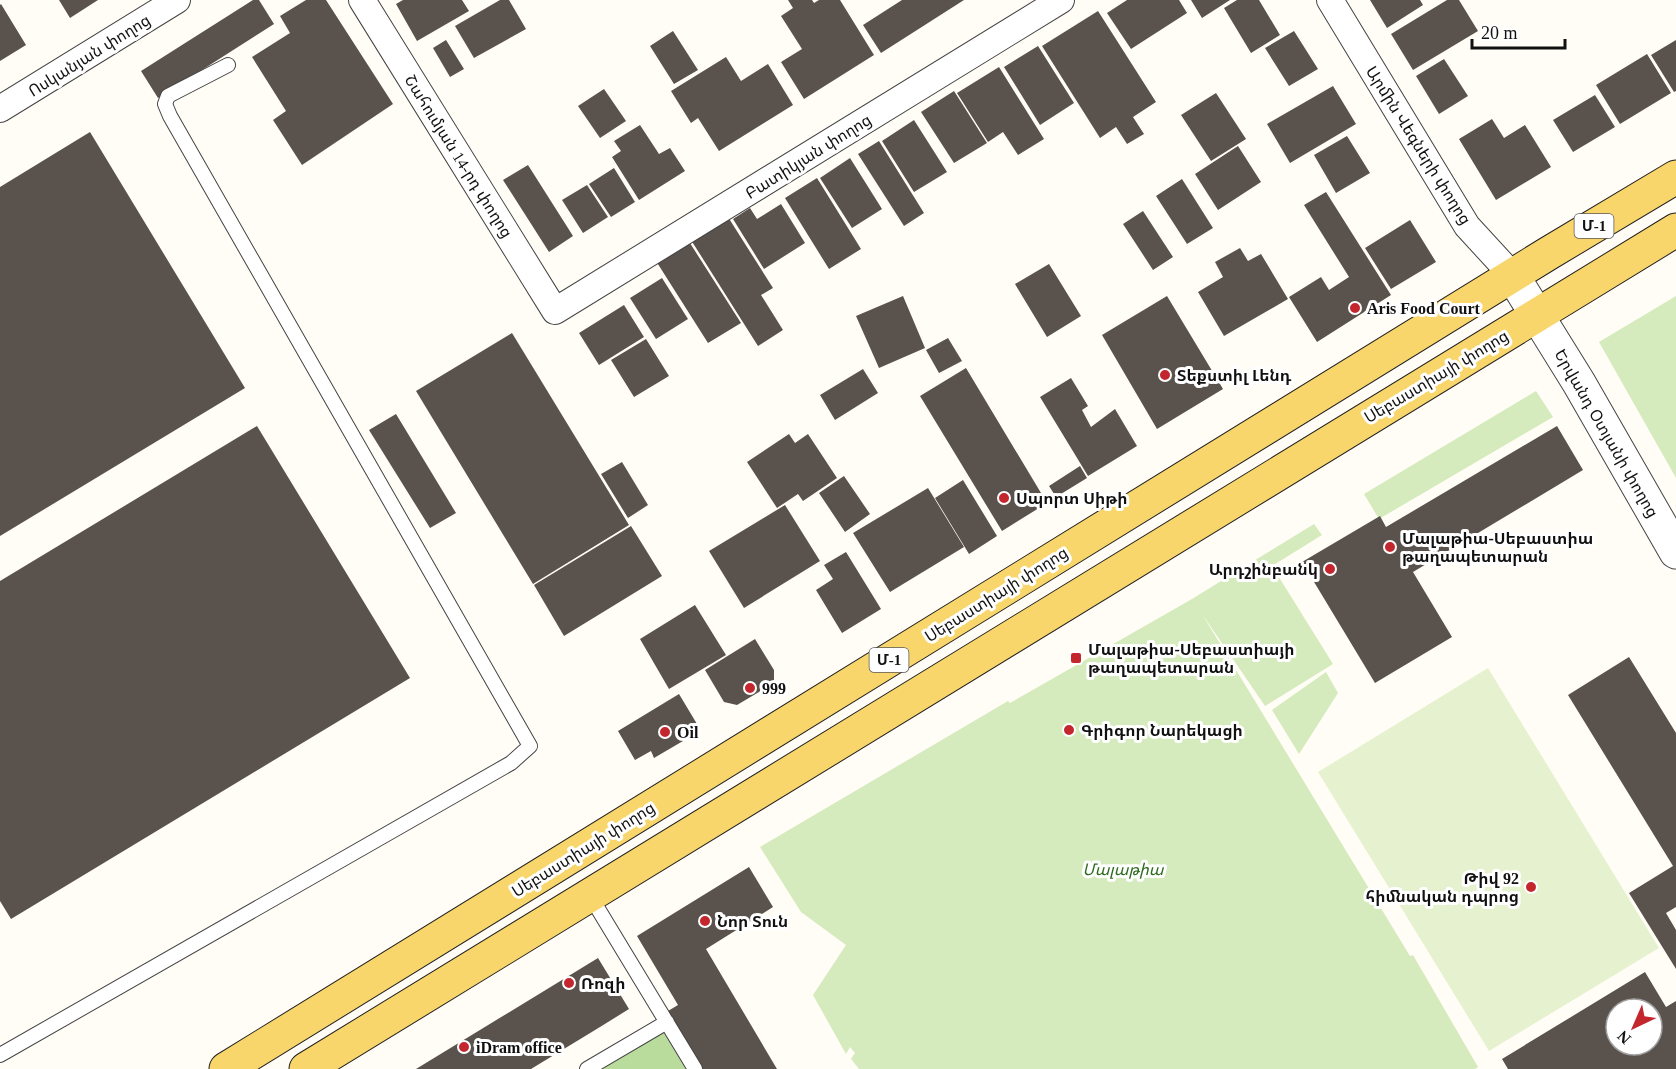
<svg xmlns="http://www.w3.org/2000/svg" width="1676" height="1069" font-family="'Times New Roman','Noto Sans Armenian',serif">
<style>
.green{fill:#d5ebbd}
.forest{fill:#b9dc9c}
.pitch{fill:#e6f2cf}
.building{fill:#5a524d;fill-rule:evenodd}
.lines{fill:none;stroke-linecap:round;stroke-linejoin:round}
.service-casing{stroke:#444;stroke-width:16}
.minor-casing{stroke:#444;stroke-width:28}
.tertiary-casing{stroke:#444;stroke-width:35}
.primary-casing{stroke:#222;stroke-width:35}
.service{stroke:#fff;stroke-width:14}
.minor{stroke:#fff;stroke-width:26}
.tertiary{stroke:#fff;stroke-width:33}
.primary{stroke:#f9d66b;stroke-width:33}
.poi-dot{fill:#c4262e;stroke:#fff;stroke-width:2}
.labels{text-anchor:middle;stroke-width:6;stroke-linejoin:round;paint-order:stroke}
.shield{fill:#fff;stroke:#585858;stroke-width:1.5}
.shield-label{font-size:15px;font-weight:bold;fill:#111}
.street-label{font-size:16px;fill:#111;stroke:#fff}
.poi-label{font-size:16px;font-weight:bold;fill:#111;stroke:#fff;text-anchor:start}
.park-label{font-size:16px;font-style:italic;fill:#2f6b1f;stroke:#fff}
</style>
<rect width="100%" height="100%" fill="#fffdf5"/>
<path class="green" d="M1676,296v182l-77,-136z
M1536,391l17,26 -174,102 -15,-25z
M1314,524l8,11 -50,31 61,98 -68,42 -63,-92 208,342 3,-1 65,112 -3,2h-616l-8,-10 4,-6 -5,-6 -4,7 -33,-59 33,-50 -45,-33 -41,-65 248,-146 2,2 182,-104z
M1326,672l12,21 -39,61 -27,-44z"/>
<path class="forest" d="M666,1031l22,38h-87z"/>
<path class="pitch" d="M1488,668l171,280 -170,103 -171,-279z"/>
<path class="building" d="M59,0h39l-28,18z
M253,0h6l15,24 -116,74 -17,-27z
M306,0h20l67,104 -91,61 -29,-45 13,-9 -34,-54 38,-24 -10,-17z
M403,0h59l7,11 -52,30 -21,-37z
M500,0h9l17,29 -52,29 -19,-32z
M788,0h24l2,3 5,-3h21l34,55 -70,44 -23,-37 21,-13 -21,-33 12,-8z
M902,0h62l-83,53 -18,-28z
M1127,0h52l8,13 -56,36 -24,-36z
M1191,0h39l-28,18z
M1237,0h22l21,35 -29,18 -27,-45z
M1370,0h50l3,5 -36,23z
M1447,0h12l19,31 -65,39 -22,-36z
M1,4l25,41 -26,16v-56z
M1098,11l58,91 -23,15 11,17 -17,10 -11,-17 -16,11 -58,-92z
M673,31l25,39 -24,14 -24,-38z
M1294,31l24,38 -29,17 -24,-38z
M446,40l18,29 -14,8 -17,-29z
M1676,40v51l-2,1 -23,-37z
M1038,46l36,57 -34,22 -36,-58z
M1647,54l24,39 -51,31 -24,-39z
M726,57l15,24 27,-17 25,41 -74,46 -21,-33 -7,5 -20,-32z
M1444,59l24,37 -29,18 -23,-38z
M999,67l45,72 -26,16 -15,-23 -15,10 -31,-49z
M1333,86l23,38 -66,39 -23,-39z
M604,89l22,32 -26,17 -22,-32z
M954,91l33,52 -33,20 -33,-51z
M1216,93l30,46 -35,22 -30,-46z
M1595,95l20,32 -42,25 -20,-32z
M1492,119l12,19 21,-13 26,42 -55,33 -37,-61z
M914,120l33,52 -33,20 -32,-51z
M640,125l19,29 11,-6 15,23 -46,29 -27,-43 9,-6 -7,-10z
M90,132l155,256 -245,148v-349z
M1347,136l23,37 -34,20 -22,-38z
M879,141l45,72 -20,13 -46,-72z
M1238,146l23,36 -43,28 -23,-36z
M850,158l32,51 -30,19 -32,-50z
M528,165l45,71 -24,16 -46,-72z
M614,168l21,34 -24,15 -22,-33z
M817,178l44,71 -32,20 -44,-71z
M1182,179l31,49 -26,16 -31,-48z
M587,185l21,32 -25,16 -21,-33z
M1326,192l65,103 -74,47 -28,-45 32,-20 8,13 20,-13 -45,-72z
M781,204l24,39 -41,26 -31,-50 17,-11 7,11z
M1143,211l30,46 -20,13 -30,-46z
M728,217l45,71 -12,7 22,35 -25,16 -67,-106z
M1410,220l26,42 -45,27 -26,-41z
M688,240l53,83 -33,20 -52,-82z
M1240,248l8,13 13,-7 27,45 -64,37 -26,-44 25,-15 -8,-15z
M1049,264l32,52 -34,21 -32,-53z
M662,278l26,41 -32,20 -26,-41z
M903,296l22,52 -46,20 -23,-52z
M1167,296l56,93 -66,40 -55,-94z
M624,305l20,32 -45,28 -20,-32z
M512,333l117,192 -96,59 -117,-193z
M948,338l14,23 -23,12 -13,-23z
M646,339l23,37 -35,21 -23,-37z
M966,368l81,135 -45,28 -82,-135z
M863,369l15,24 -43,27 -15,-25z
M1071,378l17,28 -6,4 9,17 24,-18 22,37 -49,30 -48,-79z
M396,414l60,99 -26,15 -61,-98z
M257,426l153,252 -399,241 -11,-18v-320z
M1557,426l26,44 -170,102 39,65 -77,46 -73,-121 78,-46 6,11z
M789,434l6,9 13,-9 29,44 -34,23 -5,-7 -21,14 -30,-46z
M622,462l26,43 -20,13 -27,-44z
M1080,466l7,12 -31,19 -7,-11z
M844,476l26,38 -25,18 -26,-39z
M963,480l34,56 -28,18 -34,-56z
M928,488l36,59 -74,45 -37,-59z
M785,505l35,56 -76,47 -35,-57z
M631,526l31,50 -98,60 -30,-51z
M846,552l35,57 -39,24 -26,-43 17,-11 -9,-14z
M695,605l31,50 -57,34 -29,-50z
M755,639l19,31v13l-37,22 -13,-3 -19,-32z
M1629,657l47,76v174l-10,6 10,17v39l-47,-76 44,-27 -105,-171z
M679,694l18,30 -17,10 3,7 -29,17 -3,-7 -16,9 -17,-29z
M749,867l24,40 -67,42 71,120h-74l-35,-58 10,-6 -41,-69z
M598,958l31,51 -29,18 -69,42h-115z
M1645,972l21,35 10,-6v68h-168l-6,-10zM1616,1009h36v36h-36z"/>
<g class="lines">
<g class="service-casing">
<path id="service" d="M589,894l106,175
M0,1055l511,-292 19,-17 -360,-630 -5,-12 3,-8 60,-31
M587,1069l80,-47"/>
</g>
<g class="minor-casing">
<path id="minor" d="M362,0l193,311 506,-311
M1330,0l137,226 45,49
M0,109l177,-109"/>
</g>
<g class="tertiary-casing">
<path id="tertiary" d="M1512,275l67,108 97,169"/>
</g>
<g class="primary-casing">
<path id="primary" d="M226,1069l1323,-816 127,-76
M306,1069l1370,-839"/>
</g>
<use href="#service" class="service"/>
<use href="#minor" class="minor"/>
<use href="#tertiary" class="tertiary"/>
<use href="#primary" class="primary"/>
</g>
<g class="poi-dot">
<circle cx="1355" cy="308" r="6"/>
<circle cx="1165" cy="375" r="6"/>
<circle cx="1004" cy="498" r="6"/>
<circle cx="1390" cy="547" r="6"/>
<circle cx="1330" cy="569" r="6"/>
<rect x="1070" y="652" width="12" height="12" rx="3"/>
<circle cx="750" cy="688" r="6"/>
<circle cx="1069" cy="730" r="6"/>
<circle cx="665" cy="732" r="6"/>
<circle cx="1531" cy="887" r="6"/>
<circle cx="705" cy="921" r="6"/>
<circle cx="569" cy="983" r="6"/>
<circle cx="464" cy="1047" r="6"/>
</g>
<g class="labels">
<g class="shield">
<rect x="1574.5" y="214" width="39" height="24" rx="4.5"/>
<rect x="869.5" y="648" width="39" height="24" rx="4.5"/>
</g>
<g class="shield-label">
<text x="1594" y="231">Մ-1</text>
<text x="889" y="665">Մ-1</text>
</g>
<g class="street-label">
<text transform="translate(89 55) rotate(-32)" y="6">Ոսկանյան փողոց</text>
<text transform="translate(1419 145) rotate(58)" y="6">Արմին Վեգների փողոց</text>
<text transform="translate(459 156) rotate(58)" y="6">Շահումյան 14-րդ փողոց</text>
<text transform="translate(808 156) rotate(-32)" y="6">Բատիկյան փողոց</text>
<text transform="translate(1436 376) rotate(-31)" y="6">Սեբաստիայի փողոց</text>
<text transform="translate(1607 433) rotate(60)" y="6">Երվանդ Օտյանի փողոց</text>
<text transform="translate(996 594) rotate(-32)" y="6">Սեբաստիայի փողոց</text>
<text transform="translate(583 849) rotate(-32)" y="6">Սեբաստիայի փողոց</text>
</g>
<g class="poi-label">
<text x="1367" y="314">Aris Food Court</text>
<text x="1177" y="381">Տեքստիլ Լենդ</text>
<text x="1016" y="504">Սպորտ Սիթի</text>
<text x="1402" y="544">Մալաթիա-Սեբաստիա<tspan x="1402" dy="18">թաղապետարան</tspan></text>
<text x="1318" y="575" text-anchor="end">Արդշինբանկ</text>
<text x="1088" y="655">Մալաթիա-Սեբաստիայի<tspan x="1088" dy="18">թաղապետարան</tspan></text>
<text x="762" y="694">999</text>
<text x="1081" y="736">Գրիգոր Նարեկացի</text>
<text x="677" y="738">Oil</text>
<text x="1519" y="884" text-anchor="end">Թիվ 92<tspan x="1519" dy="18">հիմնական դպրոց</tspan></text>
<text x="717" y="927">Նոր Տուն</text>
<text x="581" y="989">Ռոզի</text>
<text x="476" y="1053">iDram office</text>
</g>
<g class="park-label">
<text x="1123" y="875">Մալաթիա</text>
</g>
</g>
<g transform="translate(1634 1027) rotate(224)"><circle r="28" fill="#ffffff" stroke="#a0a0a0" stroke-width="1.5"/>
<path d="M0-4.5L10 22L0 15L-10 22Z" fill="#c4262e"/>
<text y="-9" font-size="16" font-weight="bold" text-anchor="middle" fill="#111111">N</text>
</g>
<path d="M1472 39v9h93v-9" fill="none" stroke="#111111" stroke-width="3"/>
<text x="1481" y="39" font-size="18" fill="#111111" stroke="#ffffff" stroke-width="4.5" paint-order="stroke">20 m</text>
</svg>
